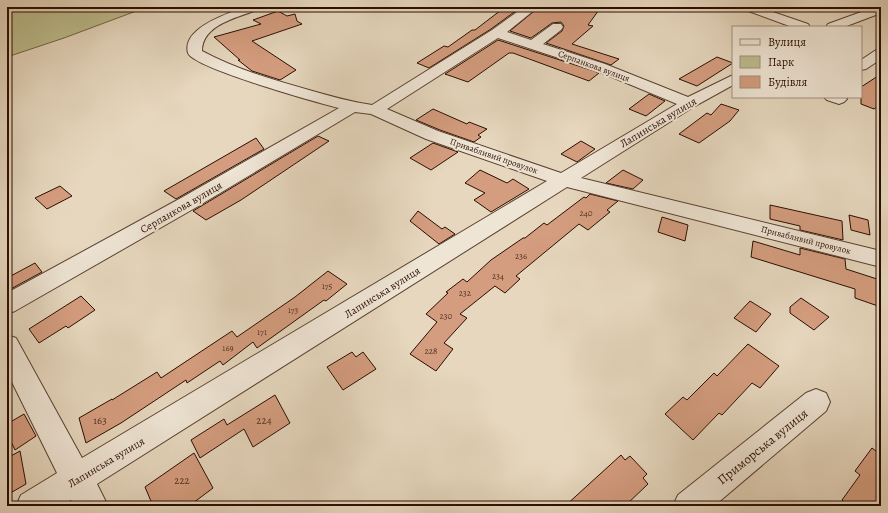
<svg xmlns="http://www.w3.org/2000/svg" width="888" height="513" font-family="Alegreya,serif">
<style>
.green{fill:#bcbc8c;stroke:#736446}
.building{fill:#d49d7f;stroke:#2a0d00}
.lines{fill:none;stroke-linecap:round;stroke-linejoin:round}
.minor-casing{stroke:#594030;stroke-width:2}
.minor{fill:#efe5d5;fill-rule:evenodd}
.labels{text-anchor:middle;stroke-width:4;stroke-linejoin:round;paint-order:stroke}
.far-street-label{font-size:9px;fill:#2a0d00;stroke:#efe5d5}
.number-label{font-size:9px;fill:#543120}
.street-label{font-size:11px;fill:#2a0d00;stroke:#efe5d5}
.near-number-label{font-size:11px;fill:#543120}
.near-street-label{font-size:13px;fill:#2a0d00;stroke:#efe5d5}
</style>
<rect width="100%" height="100%" fill="#e6d7be"/>
<filter id="stains"><feTurbulence type="fractalNoise" baseFrequency=".005" numOctaves="4"/><feColorMatrix values="0 0 0 0 .2 0 0 0 0 .09 0 0 0 0 .02 0 0 0 .5 -.17"/></filter>
<radialGradient id="worn" r=".72"><stop offset=".6" stop-color="#630" stop-opacity="0"/><stop offset="1" stop-color="#630" stop-opacity=".3"/></radialGradient>
<path class="green" d="M7,7h140l-83,31 -57,19z"/>
<path class="building" d="M505,7h16l-30,22 -62,39 -12,-5 27,-17 4,1 24,-17h3z
M539,7h62l-13,18 5,1 -21,18 47,15 -8,6 -65,-22 16,-12 2,-5 -3,-4 -9,1 -21,15 -21,-7z
M278,11l9,5 8,-2 2,7 5,3 -50,17 44,29 -16,10 -28,-9 -14,-11h2l-26,-23 47,-13 -8,-4z
M498,40l96,31 5,2 -10,8 -76,-28h-4l-41,29 -23,-8z
M717,57l16,6 -36,23 -18,-7z
M881,74v30l-7,5 -13,-5v-17z
M649,94l16,7 -19,15 -17,-7z
M721,104l18,6 -9,11 -31,22 -20,-9 28,-21 4,2z
M433,109l34,15 2,-2 18,7 -9,6 3,2 -7,5 -34,-12 -24,-10z
M318,136l11,5 -88,59 -35,20 -13,-9z
M256,138l8,11 -88,50 -12,-8z
M581,141l14,8 -18,13 -16,-8z
M433,143l25,9 -27,18 -21,-12z
M480,170l27,13 6,-4 16,10 -38,23 -17,-12 11,-7 -20,-10z
M623,170l20,10 -10,9 -27,-6z
M60,186l12,10 -25,13 -12,-11z
M590,194l28,7 -11,9 3,2 -22,18 -9,-6 -63,52 4,3 -15,14 -10,-7 -35,28 7,4 -23,25 9,6 -17,22 -26,-17 27,-32 -11,-8 22,-21 -2,-1 17,-13 4,3 24,-22 32,-22h2l19,-15 3,2 37,-28 2,1z
M770,205l72,16 1,19 -43,-10v-4l-30,-7z
M418,211l24,18 3,-2 10,7 -16,10 -29,-23z
M849,215l19,5 2,15 -19,-5z
M662,217l26,8 -3,16 -27,-9z
M753,241l47,14v-7l45,11 1,10 31,10 1,27 -23,-8v-9l-104,-32z
M35,263l7,9 -35,19v-13z
M328,271l19,13 -21,17 -2,-1 -67,48 -4,-6 -30,23 -3,-4 -33,22 -1,-3 -65,43 -35,20 -7,-25 33,-19v1l45,-28 4,6 71,-47 5,6 58,-40z
M81,296l14,14 -27,18 -2,-2 -27,17 -10,-14z
M801,298l28,19 -15,13 -24,-17v-6z
M750,301l21,13 -15,18 -22,-14z
M748,344l31,22 -19,22 -8,-5 -30,32 -3,-2 -26,27 -28,-26 18,-17 4,3 27,-27 3,3z
M352,352l4,5 7,-5 13,17 -33,21 -16,-23z
M275,395l15,28 -37,24 -9,-18 -44,29 -9,-18 33,-21 3,6z
M24,414l12,22 -21,14 -8,-17v-9z
M872,448l9,7v51h-32l-7,-6 18,-25 -5,-4z
M20,451l6,33 -19,11v-37z
M194,453l19,35 -24,18h-36l-8,-19z
M621,455l4,5 5,-4 17,18 -4,4 5,6 -23,22h-60z"/>
<g class="lines">
<g class="minor-casing">
<path id="minor" d="M245,7h17l-2,2c-21,8 -58,15 -58,42 33,18 71,29 107,39 21,6 42,12 63,15l120,-75 32,-23h14l-31,25 24,8 22,-16h8l2,3 -2,3 -18,14 62,20 83,33 45,-22v10l-38,21 -114,72 300,73v16l-314,-80 -470,297 11,22h-34l-3,-6 -10,6h-45l5,-11 36,-22 -50,-101v-37l9,3 66,120 465,-277 -121,-42 -55,-25 -16,-2 -160,96 -180,103 -8,3v-21l174,-95 158,-90c-20,-5 -146,-40 -151,-55 -7,-25 41,-40 57,-46zM498,38l97,32 82,34 -116,69 -123,-42 -51,-22z
M741,7h17l50,17 2,3h-18l-49,-18z
M875,7h6v6l-37,14h-18l2,-3z
M881,49v10l-15,10 -5,1v-10l15,-10z
M824,97h21l2,2 -3,3 -5,2 -12,-4z
M816,389l10,4 4,9 -4,9 -112,95h-41l5,-11 128,-102z"/>
</g>
<use href="#minor" class="minor"/>
</g>
<g class="labels">
<g class="far-street-label">
<text transform="translate(594 66) rotate(20)" y="3">Серпанкова вулиця</text>
<text transform="translate(494 156) rotate(19)" y="3">Привабливий провулок</text>
<text transform="translate(806 240) rotate(14)" y="3">Привабливий провулок</text>
</g>
<g class="number-label">
<text x="586" y="216">240</text>
<text x="521" y="259">236</text>
<text x="498" y="279">234</text>
<text x="327" y="289">175</text>
<text x="465" y="296">232</text>
<text x="293" y="313">173</text>
<text x="446" y="319">230</text>
<text x="262" y="335">171</text>
<text x="228" y="351">169</text>
<text x="431" y="354">228</text>
</g>
<g class="street-label">
<text transform="translate(658 122) rotate(-31)" y="4">Лапинська вулиця</text>
<text transform="translate(181 207) rotate(-30)" y="4">Серпанкова вулиця</text>
<text transform="translate(382 292) rotate(-32)" y="4">Лапинська вулиця</text>
<text transform="translate(106 462) rotate(-31)" y="4">Лапинська вулиця</text>
</g>
<g class="near-number-label">
<text x="100" y="424">163</text>
<text x="264" y="424">224</text>
<text x="182" y="484">222</text>
</g>
<g class="near-street-label">
<text transform="translate(762 446) rotate(-39)" y="5">Приморська вулиця</text>
</g>
</g>
<rect width="888" height="513" fill="none" stroke="#e6d7be" stroke-width="24"/>
<rect x="8" y="8" width="872" height="497" fill="none" stroke="#2a0d00" stroke-width="2"/>
<rect x="12" y="12" width="864" height="489" fill="none" stroke="#2a0d00"/>
<rect x="732" y="26" width="130" height="72" fill="#efe5d5" stroke="#a08f80"/>
<rect x="740" y="39" width="20" height="6" fill="#efe5d5" stroke="#a08f80"/>
<text x="768" y="46" font-size="12" fill="#2a0d00">Вулиця</text>
<rect x="740" y="56" width="20" height="12" fill="#bcbc8c" stroke="#a08f80"/>
<text x="768" y="66" font-size="12" fill="#2a0d00">Парк</text>
<rect x="740" y="76" width="20" height="12" fill="#d49d7f" stroke="#a08f80"/>
<text x="768" y="86" font-size="12" fill="#2a0d00">Будівля</text>
<rect width="100%" height="100%" filter="url(#stains)"/>
<rect width="100%" height="100%" fill="url(#worn)"/>
</svg>
